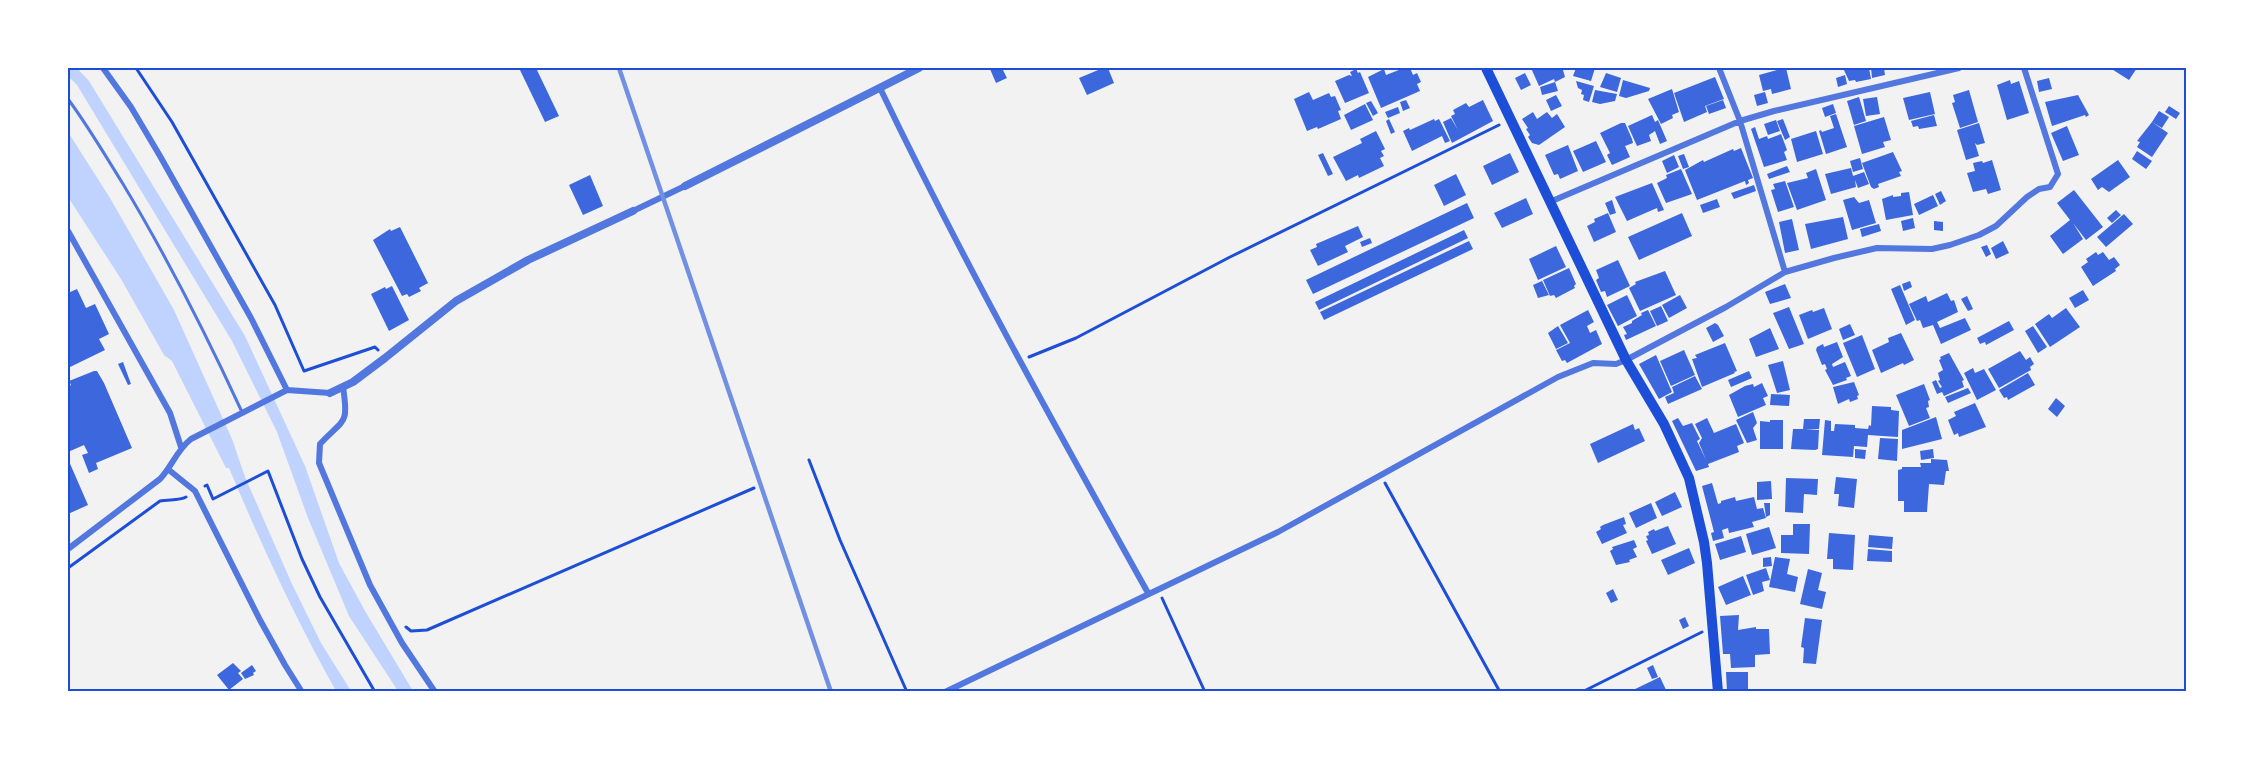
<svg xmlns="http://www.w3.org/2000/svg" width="2254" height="759" font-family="Karla,sans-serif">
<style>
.water{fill:#bfd3fe}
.building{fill:#3d67dc}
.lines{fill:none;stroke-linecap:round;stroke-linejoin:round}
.path{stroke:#1d4ed8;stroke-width:3}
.service{stroke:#5277de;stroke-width:3}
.minor{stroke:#5277de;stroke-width:6}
.tertiary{stroke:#5277de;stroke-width:8}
.primary{stroke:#1d4ed8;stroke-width:10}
.rail{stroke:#7290e2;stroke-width:4.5}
.neatline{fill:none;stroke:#1d4ed8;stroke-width:2}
</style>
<rect width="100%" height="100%" fill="#f2f2f2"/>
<path class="water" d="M68,68h9l12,13 156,255 60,130 34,97 26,48 48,80h-15l-49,-75 -41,-98 -31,-86 -45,-91 -155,-256 -9,-9z
M68,132l42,66 64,112 58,129 13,38 47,107 29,59 30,48h-15c-41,-73 -75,-147 -107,-223h-3l-54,-107 -8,-6 -43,-76 -53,-82z"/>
<path class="building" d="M519,68h17l23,48 -14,6z
M993,68h9l5,10 -11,5 -6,-14z
M1103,68h5l6,15 -27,12 -8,-17z
M1404,68h6l3,7 4,-2 4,9 -4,2 3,7 -39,17 -13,-31 16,-8 2,6z
M1531,68h37l-5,2 2,7 -10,5 -1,-3 -15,7z
M1576,68h19l-4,13 -18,-5z
M1776,68h10l5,21 -19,5 -1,-5 -8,2 -4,-16 18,-5z
M1843,68h26l2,11 -15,3 -1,-2 -6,1z
M1871,68h13l1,7 -13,3z
M2110,68h33l-2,2 -4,-2 -8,12z
M1356,69l2,4 2,-1 9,21 -24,10 -10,-22 14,-6 3,1 -2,-4z
M1525,73l6,12 -10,5 -6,-12z
M1606,73l15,5 -4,14 -17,-5z
M1845,75l2,9 -9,3 -2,-9z
M1715,77l9,22 -19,7 2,6 -23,10 -10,-29z
M2049,78l3,11 -13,3 -2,-11z
M1623,80l27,8 -1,3 -23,7 -7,-2z
M2010,80l1,4 8,-3 10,32 -22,7 -10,-35z
M1576,81l18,5 -5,16 -6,-2 1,-5 -3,-1 1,-4 -4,-2z
M1555,82l3,9 -16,4 -2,-8z
M1672,89l7,23 -7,3 1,3 -12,6 -13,-25z
M1595,90l22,4 -2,7 -15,3 -8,-2z
M1969,90l9,32 -18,6 -8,-25 3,-1 -2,-7z
M1309,92l4,8 16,-7 2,4 4,-1 6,14 -3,1 3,8 -23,10 -1,-2 -10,4 -13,-32z
M1765,92l3,11 -11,3 -3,-11z
M1930,92l5,22 -26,6 -6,-22z
M1556,95l6,11 -11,5 -5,-11z
M2078,95l11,20 -3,2 -1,-2 -33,11 -7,-24z
M1859,97l7,24 -12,4 -7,-24z
M1877,97l3,17 -14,2 -3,-17z
M1406,100l4,8 -7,3 -3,-9z
M1483,100l10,21 -41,22 -9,-21 8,-4 7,12 -7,-14 4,-2 -2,-4 13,-7 3,4z
M1723,100l3,8 -17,6 -3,-8z
M1371,101l7,12 -5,3 -7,-13z
M1365,104l8,16 -22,10 -7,-15z
M1833,104l3,9 -11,4 -3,-9z
M2169,106l11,7 -4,6 -11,-7z
M1398,107l2,6 -12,5 -3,-6z
M2159,111l10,6 -7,11 -10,-6z
M1533,112l4,7 10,-7 5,6 5,-4 8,13 -26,18 -7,-2 -4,-6 2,-2 -4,-6 2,-1 -6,-9z
M1836,114l11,33 -21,7 -7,-23 2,-1 1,2 12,-4 -4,-12z
M1652,115l3,7 3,-2 9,21 -7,3 -5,-13 -6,4 2,6 -14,5 -9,-20z
M1934,115l3,11 -18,3 -1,-3 -5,1 -2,-6z
M1884,117l7,23 -8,2 2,5 -23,7 -8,-28z
M1389,119l6,13 -4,2 -5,-13z
M1434,119l1,2 4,-2 11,22 -5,2 -3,-7 -30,15 -9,-20 6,-3 1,2z
M1783,119l7,18 -5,3 -8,-19z
M1776,120l4,11 -12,4 -4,-11z
M2152,122l16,11 -16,24 -15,-10 3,-5 -3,-1z
M1621,123h4l7,16 1,4 -8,3 5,11 -18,8 -5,-10 3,-2 -10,-20z
M1979,123l6,20 -8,2 -2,-2 4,13 -13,4 -9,-30z
M2067,126l12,29 -16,6 -12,-28z
M1755,127l4,12 8,-3 1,3 13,-5 6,16 -3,2 3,8 -23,7 -13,-38z
M1376,131l9,18 -4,2 3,5 -4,2 4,8 -25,12 -1,-3 -12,6 -13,-24 29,-14 -2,-4z
M1816,131l7,23 -26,8 -6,-23z
M1596,141l10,21 -23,10 -10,-21z
M1568,145l10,26 -18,8 -2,-5 -4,1 -9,-20z
M1741,148l12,30 -5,2 1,3 -3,2 -1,-4 -48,19 -12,-30 18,-10 1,2 29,-13 1,2z
M2137,151l15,10 -6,8 -14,-10z
M1893,152l9,19 -3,1 2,4 -23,8 1,3 -5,2 -3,-2 -9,-24z
M1323,153l10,21 -5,2 -10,-21z
M1510,153l9,19 -27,13 -9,-19z
M1684,154l5,13 -6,2 -5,-13z
M1674,155l5,12 -12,6 -5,-12z
M1860,158l3,11 -10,3 -3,-11z
M1992,160l9,30 -13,4 -2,-5 -13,3 -6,-19 8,-2 -2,-8 9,-2 1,2z
M2118,160l12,17 -21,15 -7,-5 -4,3 -7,-11z
M1787,166l3,6 -21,7 -2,-5z
M1851,168l2,8 11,-4 5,12 -11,4 -3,-8 1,7 -25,7 -6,-20z
M1681,169l11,25 -26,9 -9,-20 10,-5 -1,-3z
M1816,169l10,31 -29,10 -10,-27 21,-5 -2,-5z
M1456,174l10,21 -22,11 -10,-21z
M590,175l13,31 -20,9 -14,-30z
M1785,181l9,26 -16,5 -7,-22 4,-1 -2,-5z
M1652,183l12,27 -6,2 -1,-4 -30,13 -12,-24z
M1754,185l2,6 -22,8 -3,-6z
M2074,190l29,37 -17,13 -13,-17 10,16 -20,15 -13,-18 20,-16 -13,-17z
M1941,191l5,10 -6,4 -5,-11z
M1909,192l4,23 -27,5 -4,-21 11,-4v2l8,-1v-3z
M1933,195l5,11 -19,9 -5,-11z
M1854,197l5,6 10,-3 7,23 -24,7 -9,-30z
M1526,198l7,16 -31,14 -8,-15z
M1717,199l3,8 -17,6 -3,-8z
M1612,200l4,13 -6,2 -5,-12z
M1467,203l7,15 -161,76 -7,-14z
M2116,210l5,5 -9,8 -5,-5z
M1608,213l8,19 -22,10 -7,-16 8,-4 -1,-3z
M1682,213l10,23 -53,24 -11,-23z
M2124,214l9,10 -27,23 -9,-10z
M1843,217l5,22 -37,10 -6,-25z
M1913,218l2,10 -12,3 -2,-10z
M1792,219l7,31 -14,3 -6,-31z
M1934,221l9,1v9l-9,-1z
M1879,224l2,7 -19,6 -2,-8z
M1358,226l5,11 -18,9 3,6 -30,14 -8,-16 7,-3 -1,-3z
M400,227l28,56 -9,5 2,3 -12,6 -2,-3 -5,2 -29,-56 17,-11 1,2z
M1464,230l4,8 -149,72 -4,-8z
M1370,238l2,5 -10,4 -2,-5z
M1469,241l4,8 -149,71 -4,-8z
M2003,241l6,12 -13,6 -5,-11z
M1987,245l4,9 -5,3 -5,-10z
M1556,246l10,21 -28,13 -9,-21z
M2096,252l2,3 5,-3 6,8 5,-3 6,8 -5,4 1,2 -23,15 -12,-19 7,-5 -2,-3z
M1618,260l12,26 -23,11 -2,-6 -4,1 -5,-12 3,-2 -3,-8z
M1569,268l7,16 -2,2 1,2 -19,10 -2,-3 -4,1 -7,-16z
M1665,271l11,24 -36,16 -11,-23 7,-4 -1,-2z
M1542,281l7,14 -11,3 -5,-13z
M1910,281l2,6 -8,4 -2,-7z
M1785,284l6,14 -21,6 -5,-12z
M1900,285l15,35 -9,5 -15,-36z
M392,286l17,34 -20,11 -18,-37 14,-7 1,2z
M77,289l9,19 9,-4 14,30 -10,5 6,11 -37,18v-75z
M2083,290l6,10 -14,8 -6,-10z
M1947,293l4,8 3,-1 4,12 -21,10 3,6 25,-10 6,12 -30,14 -8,-19 -10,3 -3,-8 -3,1 -8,-17 17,-8 2,6z
M1627,295l10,21 -19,10 -11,-21z
M1680,295l7,13 -18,10 -7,-13z
M1967,296l6,13 -5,2 -7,-12z
M1661,306l7,15 -11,5 -7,-15z
M1789,307l15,37 -15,5 -16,-36z
M1824,308l8,21 -24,10 -9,-24 13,-5 1,2z
M2066,308l14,19 -30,20 -15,-23 14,-10 3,4z
M1588,310l6,12 -7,4 3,7 6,-3 6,14 -35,19 -2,-3 -3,1 -6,-11 14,-7 -10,-18z
M1648,310l8,16 -30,14 -2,-5 3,-1 -4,-7 9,-4v-2l10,-6 -1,-2z
M2009,321l5,9 -28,15 -1,-3 -5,2 -3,-6z
M1715,323l3,2 6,11 -11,6 -7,-14z
M1850,324l5,11 -12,5 -4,-11z
M1558,326l10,17 -12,6 -8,-16z
M2033,326l14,21 -9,6 -13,-22z
M1770,328l9,21 -23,8 -7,-18z
M1901,333l13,27 -10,5 -1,-2 -22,10 -9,-23 17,-8 -1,-4z
M1862,335l13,34 -18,8 -14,-34z
M1837,342l6,15 -11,7 1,3 12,-5 6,14 -5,2 1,2 -14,5 -8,-15 2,-1 -2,-5 -3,1 -6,-15 1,-3 6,-3 1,3z
M1725,343l12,28 -3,1 1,1 -33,14 -10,-28 5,-1 -2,-3z
M1684,350l11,25 -24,11 -11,-25z
M2020,351l6,9 4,-3 4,7 -4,3 1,3 -32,18 -11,-19z
M1949,353l15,27 -2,1 2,6 -20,9 -2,-4 -5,2 -5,-12 4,-2 4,8 2,-1 -4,-6 2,-1 -2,-7 5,-3 -4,-10 2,-1 -1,-2z
M1656,355l16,37 -13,7 -20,-35z
M1783,361l7,29 -13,3 -9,-28z
M123,362l8,22 -3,1 -10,-21z
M1973,368l2,5 9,-4 12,21 -19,10 -13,-27z
M94,371h3l7,12 28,65 -36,15 2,6 -9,4 -7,-18 6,-2 -4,-8 -16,7v-65l3,-2 -2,-4z
M1749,371l3,7 -21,9 -3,-7z
M2028,373l7,12 -27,15 -1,-3 -3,1 -5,-8z
M1695,376l7,13 -34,15 -3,-7 9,-4 -2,-6z
M1854,382l5,13 -2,1 1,3 -8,3 -1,-3 -11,5 -5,-17z
M1762,383l6,13 -5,2 3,7 -28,12 -9,-22 16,-9 8,-2 1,3z
M1924,384l6,16 -2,1 1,6 -3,1 4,10 -21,8 -13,-31z
M1968,388l3,5 -23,10 -3,-6z
M1771,394l19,1 -1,11 -19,-1z
M2056,398l9,8 -8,11 -9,-8z
M1975,403l11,24 -27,10 -1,-4 -4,2 -6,-15 8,-4 -2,-4z
M1872,406l19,1v3l8,1 -1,26 -30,-2 -1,12 -13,-1 -1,11 -31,-2 3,-35 6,1v10h3l1,-7 20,1v3l13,1 1,-4 2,1z
M1753,412l4,11 -4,5 4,12 -10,3 -11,-23z
M1936,417l6,22 -40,10v-19z
M1678,418l5,8 9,-3 8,16 -3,2 9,19 -7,-17 3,-5 -7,-14 12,-6 7,15 22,-9 8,19 -7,3 2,6 -31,12 1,3 -13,4 -24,-50z
M1804,419h16l-1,10h-14l14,1 -1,19 -3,1 -24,-1 2,-20h10z
M1770,420h13v29h-23v-28l10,1z
M1633,424l2,6 4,-2 6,13 -47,22 -8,-19z
M1880,438l18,1 -1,22 -19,-2z
M1855,449l11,1 -1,9 -10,-1z
M1933,449l1,9 -13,2 -1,-9z
M68,459l20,46 -20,9z
M1931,459l16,1 2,11h-3l-2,14 -15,-1 -2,28h-23v-11h-6v-31l4,-1v-2h19l-1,-4h11z
M1836,477l21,2 -3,29 -16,-2 1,-12h-5z
M1786,478l32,1 -1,16 -13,-1 -1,19 -18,-1z
M1771,481l1,18 -15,1v-18z
M1712,483l6,21 3,-1v-2l14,-4 1,4 18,-4 3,12 6,-1 3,10 -14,4 2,5 -25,6 -1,-5 -6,2 2,8 -11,3 -2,-8 3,-1 -12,-46z
M1675,492l7,15 -20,9 -7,-14z
M1651,503l6,15 -21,10 -7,-15z
M1764,503h6v12l-4,2z
M1624,517l2,7 -3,1 4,8 -25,11 -6,-12 5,-3 -1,-2 3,-2z
M1793,524h17l-1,30 -28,-1v-18h12z
M1668,526l8,18 -24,10 -6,-13 2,-1 -2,-4 3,-1 -1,-3 6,-3 1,2z
M1769,527l7,21 -24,7 -6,-21z
M1829,533l26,2 -2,35 -20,-1v-10h-6z
M1869,535l24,2 -1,12 -24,-2z
M1741,536l5,16 -26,8 -5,-16z
M1634,540l3,7 -4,2 4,8 -8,3 1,2 -14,3 -6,-14 3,-2 -1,-2z
M1689,548l6,15 -27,12 -7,-15z
M1868,549l24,2v11l-25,-1z
M1771,557l1,9 -9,1v-9z
M1775,557l15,2 -3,15 11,3 -3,15 -26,-5z
M1766,568l4,12 -8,2 2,9 -11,4 -7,-20z
M1808,569l14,4 -4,17 8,2 -4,17 -22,-5z
M1743,576l8,19 -25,10 -8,-18z
M1613,589l5,11 -7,3 -5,-10z
M1739,615l-1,15 18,-3v2h13l1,25 -15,1v12l-24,1 -1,-14h-7l-3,-38z
M1685,617l4,9 -6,3 -4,-9z
M1805,618l17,2 -6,44 -13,-1 1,-15 -3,-1z
M233,663l8,8 -3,2 5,6 -14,11 -12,-15z
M252,665l4,6 -3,2 1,2 -9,4 -4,-6z
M1653,665l5,12 -6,2 -5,-11z
M1726,672h22v20h-21z
M1660,677l7,15h-38z"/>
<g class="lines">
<path class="path" d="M136,68l36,54 103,183 29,66 71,-24 3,3
M1029,357l47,-19 154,-81 269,-132
M809,460l31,80 67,152
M1385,483l115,209
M205,486l2,-1 6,14 55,-28 34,88 18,38 55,95
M68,568l92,-67c8,-2 19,0 26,-4
M1162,598l43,94
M406,627l5,4 16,-1 327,-142
M1582,692l120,-60"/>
<path class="service" d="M68,99c20,27 37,56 55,85 44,73 83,150 119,228"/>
<path class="minor" d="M103,68l28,39 29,49 91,162 36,72
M1719,68l21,53 45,151
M880,88c83,173 175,338 268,505
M1552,201l188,-80 34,-10 185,-43
M633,211l52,-25
M68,231l102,182 11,34
M343,387c6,39 1,31 -23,57l-1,19 51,122 32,58 33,49
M169,470l26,21 65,129 25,45 17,27
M68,549l92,-70c12,-13 17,-29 31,-40l96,-49 43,3
M945,692l333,-160 280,-155 35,-14 23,1 10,-4 100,-53 59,-35 49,-14 43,-10 55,1 18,-4 29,-10 17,-9 31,-29 12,-8 11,-2 8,-13 -34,-106"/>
<path class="tertiary" d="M685,186l234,-118
M330,393l23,-11 32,-24 71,-57 72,-41 105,-49"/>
<path class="primary" d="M1486,68l140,292 38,64 25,54 15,64 3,21 11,129"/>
<path class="rail" d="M619,68l212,624"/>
</g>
<rect width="2254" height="759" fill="none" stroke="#ffffff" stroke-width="138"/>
<rect x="69" y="69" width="2116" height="621" class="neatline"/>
</svg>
